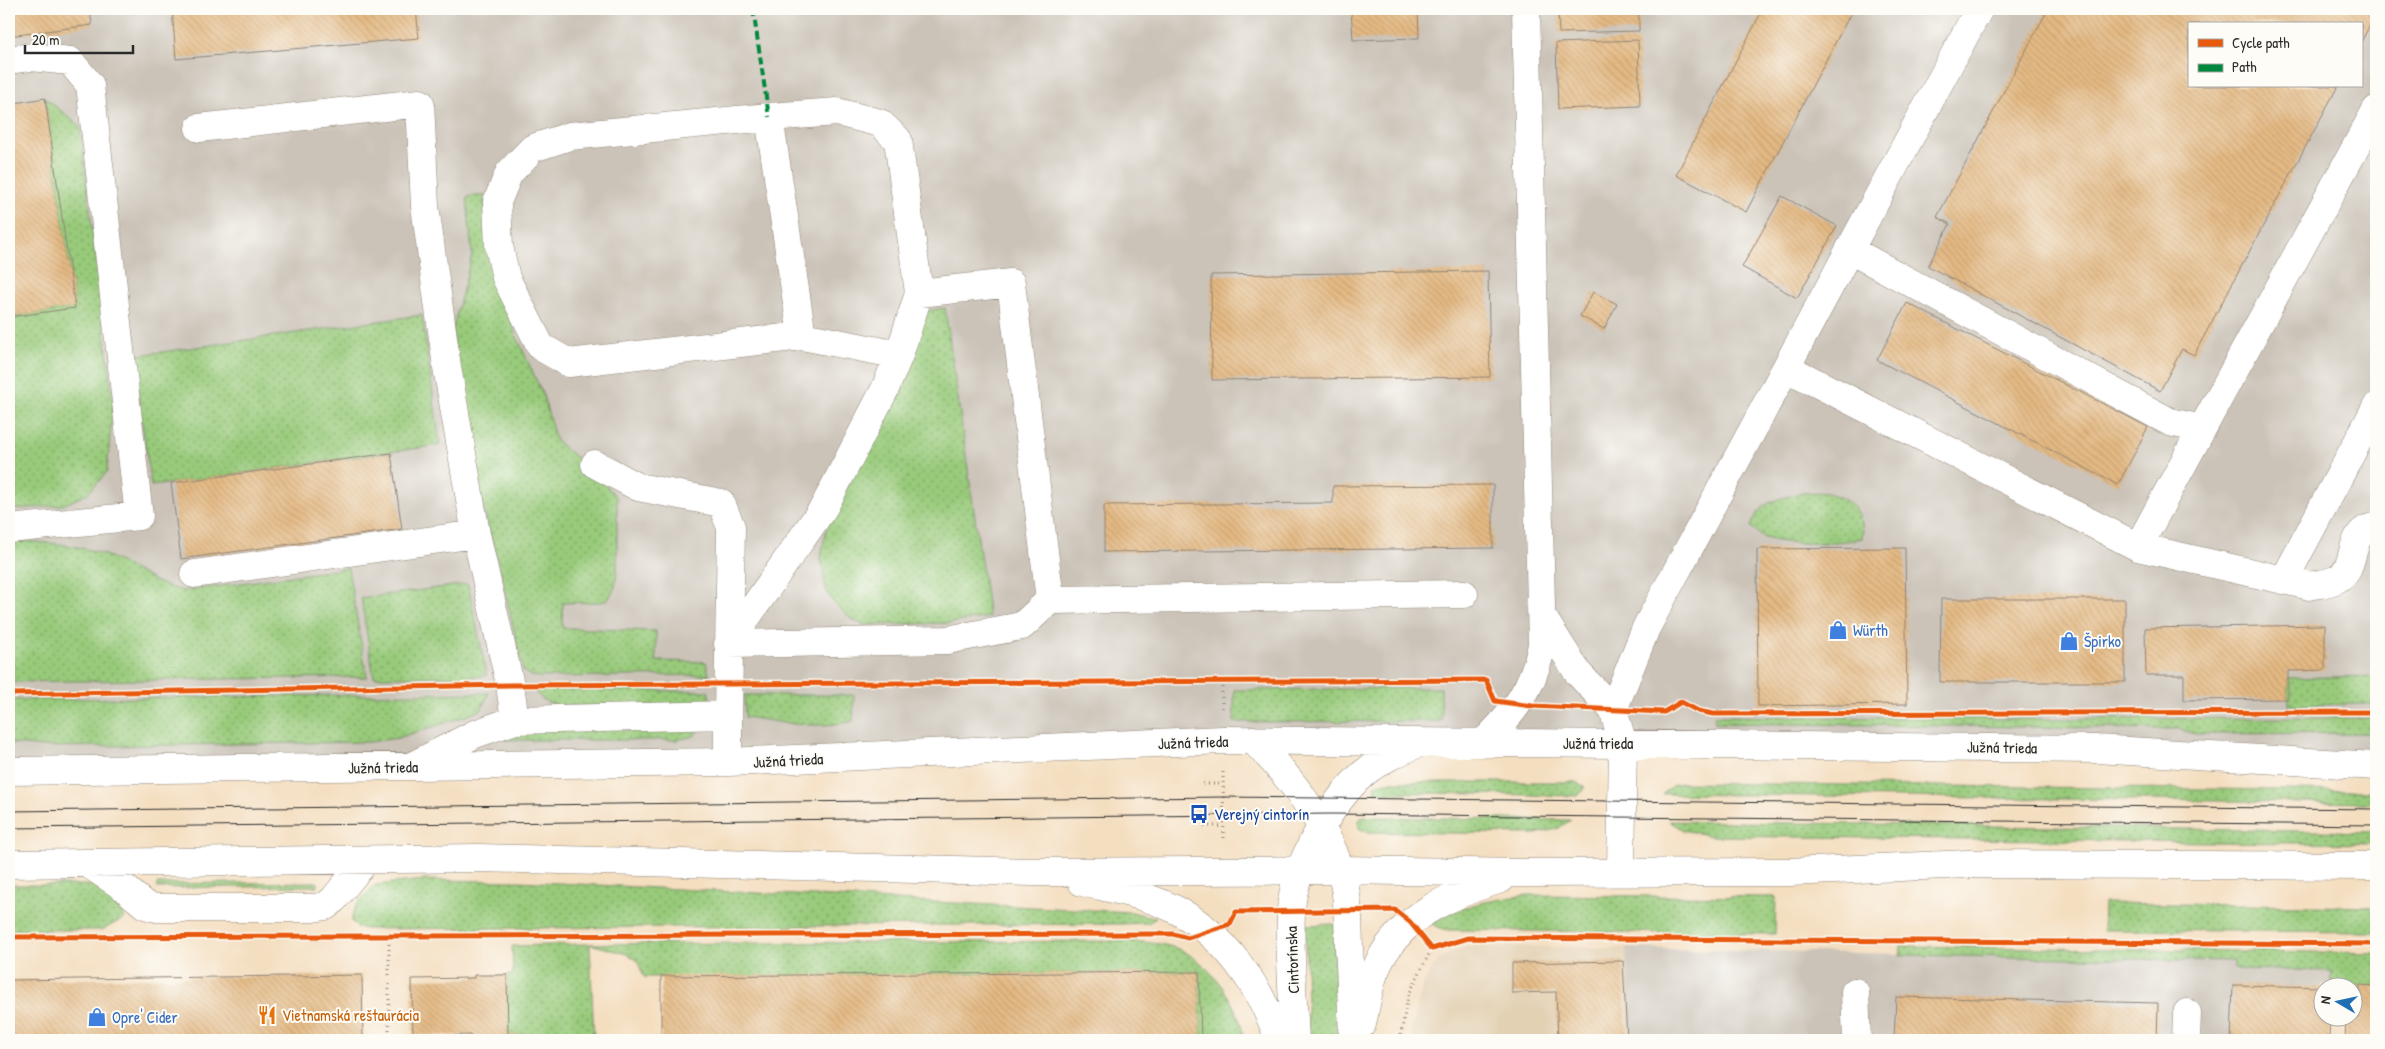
<svg xmlns="http://www.w3.org/2000/svg" width="2385" height="1049" font-family="'Patrick Hand',sans-serif">
<style>
.built{fill:#e3d1b4}
.industrial{fill:#cbc3b8;fill-rule:evenodd}
.grass{fill:url(#grass-dots);stroke:#627a52}
.building{fill:url(#building-back-hatch)}
.lines{fill:none;stroke-linecap:round;stroke-linejoin:round}
.minor-casing{stroke:#908476;stroke-width:29}
.path{stroke:#908476;stroke-width:3;stroke-dasharray:1 4;stroke-linecap:butt}
.minor{stroke:#fff;stroke-width:28}
.tram{stroke:#2b2b2b;stroke-width:1}
.quiet{stroke:#00873e;stroke-width:4;stroke-dasharray:8 4;stroke-linecap:butt}
.cycleway-casing{stroke:#fdfcf7;stroke-width:8}
.cycleway{stroke:#e8590c;stroke-width:5}
.labels{text-anchor:middle;stroke-width:4;stroke-linejoin:round;paint-order:stroke}
.shop-label{font-size:16px;fill:#366cbe;stroke:#fdfcf7;text-anchor:start}
.street-label{font-size:16px;fill:#2b2b2b;stroke:#fdfcf7}
.transit-label{font-size:16px;fill:#164399;stroke:#fdfcf7;text-anchor:start}
.food-label{font-size:16px;fill:#c56008;stroke:#fdfcf7;text-anchor:start}
</style>
<defs>
<pattern id="grass-dots" width="8" height="8" patternUnits="userSpaceOnUse" patternTransform="scale(1.25)"><rect width="8" height="8" fill="#98ca7a"/><path d="M2 2h.1M6 6h.1" fill="none" stroke="#7ca464" stroke-width="1.8" stroke-linecap="round"/></pattern>
<pattern id="building-back-hatch" width="6" height="6" patternUnits="userSpaceOnUse" patternTransform="scale(1.25)"><rect width="6" height="6" fill="#e4b983"/><path d="M-1 5l2 2M0 0l6 6M5-1l2 2" fill="none" stroke="#c49f71"/></pattern>
</defs>
<rect width="100%" height="100%" fill="#fdfcf7"/>
<filter id="ink" filterUnits="userSpaceOnUse"><feTurbulence type="fractalNoise" baseFrequency=".02" numOctaves="2"/><feDisplacementMap in="SourceGraphic" scale="10" xChannelSelector="R" yChannelSelector="G"/><feConvolveMatrix kernelMatrix="1 2 1 2 8 2 1 2 1" color-interpolation-filters="sRGB"/></filter>
<filter id="wash" filterUnits="userSpaceOnUse"><feTurbulence type="fractalNoise" baseFrequency=".0096" numOctaves="4" result="noise"/><feDisplacementMap in="SourceGraphic" scale="20" xChannelSelector="R" yChannelSelector="G"/><feGaussianBlur stdDeviation="1.12" result="paint"/><feColorMatrix in="noise" values="0 0 0 0 0 0 0 0 0 0 0 0 0 0 0 0 0 1.4 0 .05"/><feComposite in="paint" operator="in"/></filter>
<g filter="url(#wash)">
<rect width="100%" height="100%" fill="#f4dec0"/>
<path class="built" d="M1469,946l157,2 5,92h-220l1,-13 12,-46 14,-20 15,-10z"/>
<path class="industrial" d="M9,9h2367v757l-753,-23 -1614,28zM2189,24h172v62h-172z
M1626,948l609,13 -1,8 98,2 -1,15h-9v30l8,1 -1,23h-698z"/>
<path class="grass" d="M45,98l35,28 33,276 -6,70 -20,22 -24,11 -54,5v-193l66,-9z
M484,195l4,38 9,38 18,62 28,62 13,46 39,32 22,25v74l-2,15 -7,13 -9,2 -36,1 -1,25 94,3v30l50,1 3,13 -169,2 -9,-1 -8,-5 -23,-102 -26,-95 -22,-143 20,-76 -5,-58z
M945,308l44,309 -39,6 -87,2 -13,-7 -16,-15 -8,-13 -5,-33 5,-26 95,-216 10,-5z
M422,315l18,130 -289,41 -18,-130z
M1803,493c8,0 20,-2 28,1 21,6 35,22 31,44 -23,6 -77,8 -99,-1 -4,-2 -8,-7 -12,-10 8,-27 28,-28 52,-34z
M18,541c32,2 62,3 92,16 25,11 46,29 74,34l164,-23 19,109 -358,5v-140z
M468,584l19,92 -113,1 -13,-79z
M2376,676v28l-87,1 -1,-27z
M1441,688v33l-207,1v-32z
M533,690l175,1 4,15h-151c-13,-2 -19,-6 -28,-16z
M489,693l-8,17 -9,4 -74,24 -29,4 -327,5 -33,-4v-43z
M744,695h110l-1,26c-37,9 -72,1 -108,-4z
M1714,716l289,3 373,-1v15l-180,1 -17,-5 -464,-6z
M514,728h185l-5,8 -18,4h-170z
M1386,782h189l9,4v4l-7,6 -202,-4 -1,-7z
M1680,783l696,8v12l-713,-9 10,-9z
M1365,817l206,3 -14,9 -22,5 -168,-2 -8,-4 -1,-6 3,-4z
M1669,821l707,11v12l-665,-8 -28,-6z
M423,880l96,1 613,31 24,6 -8,5 -28,1 -755,5 -8,-2 -5,-5c-2,-15 14,-27 23,-37z
M317,882v4l-160,2v-4z
M9,885h82l20,13 14,20 -23,12h-93z
M1527,895l249,2 -1,37 -328,-4 -12,-4 -2,-3c28,-19 61,-23 94,-28z
M2104,903l272,4v25l-273,-2z
M1334,924l4,116h-30l-3,-115z
M1122,941c18,1 43,1 61,10 29,14 58,57 61,89h-43l-2,-68 -555,5 -7,-17 -10,-6 -37,-10 4,96h-75v-5h-11l-1,-60h6l-1,-29 77,-2z
M1901,946l475,7v33h-45v-15l-97,-2v-8l-334,-6z"/>
<g id="blocks">
<path class="building" d="M9,9h81l2,16 -83,11z
M172,9h244l3,29 -243,21z
M1351,9h67l1,29 -66,2z
M1558,9h81v22l-80,2z
M1763,9h90l-107,203 -70,-37z
M2048,9h328v5l-15,28v-18h-172v62h149l-144,269 -12,-6 -22,42 -232,-125 22,-42 -13,-7z
M1638,40l2,66 -82,3 -2,-66z
M45,98l30,210 -66,9v-213z
M1782,196l55,30 -40,72 -55,-31z
M1488,271l2,106 -278,3 -1,-105z
M1593,292l24,12 -13,25 -24,-13z
M1907,303l241,124 -30,58 -241,-125z
M391,453l11,76 -221,30 -10,-76z
M1493,485v63l-389,4v-47l229,-2v-17z
M1905,548l2,156 -149,2 -1,-157z
M1941,599h184v83h-185z
M2325,625v45l-37,1v28l-104,1v-25h-38l-1,-47z
M1623,961l4,79h-69l-2,-48 -44,1v-30z
M1199,972l2,68h-540v-64z
M362,975l1,65h-354v-60z
M474,975h33l1,60h11v5h-48v-5l-58,1 -1,-57 62,-1z
M2233,985l89,2v29h8l-1,24h-98z
M2360,985l16,1v54h-31l1,-22h13z
M1896,997l262,6 -1,37h-263z"/>
</g>
</g>
<g filter="url(#ink)">
<use href="#blocks" fill-opacity="0" stroke="#908476" stroke-width="1"/>
<g class="lines">
<g class="minor-casing">
<path id="minor" d="M9,60l22,-3 39,4 20,24 49,431 -130,13
M769,117l-199,19 -37,12 -24,25 -12,29 2,44 7,32 35,69 28,16 233,-27 -33,-219 68,-5 43,11 18,17 21,153 -20,62 -14,34 -61,118 -96,137 219,-4 75,-14 28,-26 414,-6
M199,128l221,-25 5,103 22,161 29,167 34,151 5,35 213,-5v47
M1850,250l320,172 32,7 174,-319
M919,293l92,-10 39,317
M802,336l97,19
M1787,368l351,179 172,39c8,-2 20,-3 27,-7 23,-12 8,-49 39,-52
M595,464l43,23 83,16 10,24 -3,188
M2138,547l64,-118
M194,574l282,-40
M2284,580l92,-173
M1543,618l35,55 35,37 10,33 -2,129
M1613,710l33,-82 333,-619
M1253,740c37,37 70,78 87,129 9,25 8,53 9,79 2,31 3,62 4,92
M1484,742c32,-32 48,-52 58,-97l-16,-636
M416,764l59,-30 40,-14
M9,771l719,-9 495,-22 873,9 280,17
M87,863l35,23 23,19 11,3h157l13,-2 8,-7 32,-39
M9,864l469,-6 556,14 307,-2 183,3 265,-1 179,-8 408,2
M1082,882c30,7 60,12 88,25 53,24 91,80 109,133
M1855,992l2,48
M1362,1024c4,-17 6,-36 13,-53 22,-54 74,-76 126,-92
M1295,1040c-2,-42 -6,-86 -4,-129 2,-44 40,-109 73,-138 16,-13 34,-21 53,-29
M2186,1040l1,-27"/>
</g>
<path class="path" d="M1222,682v26
M1223,772l1,66
M1203,784h20
M1204,826h20
M389,1040v-103
M1400,1040l8,-44 22,-44"/>
<use href="#minor" class="minor"/>
<path class="tram" d="M9,811l1215,-14 1152,12
M9,828l1322,-14 1045,11"/>
<path class="quiet" d="M753,9l16,108"/>
<g class="cycleway-casing">
<path id="cycleway" d="M9,694l501,-9 976,-5 9,21 37,5 132,6 17,-10 17,9 15,3 663,-2
M9,937l1147,-3h17l15,4 42,-14 6,-12 159,-2 15,12 22,27 36,-11 908,6"/>
</g>
<use href="#cycleway" class="cycleway"/>
</g>
</g>
<defs>
<g id="shop-bare" transform="scale(1.5)"><path d="M-5-2.5h2.3a2.7 3.5 0 0 1 5.4 0H5L5.5 6h-11ZM-1.5-2.5h3a1.5 2.3 0 0 0-3 0Z" fill="#3f7fe0" stroke="#fdfcf7" stroke-width="2.5" paint-order="stroke"/></g>
<g id="bus-bare" transform="scale(1.5)"><path d="M-5-6H5V4H4V6H2V4H-2V6H-4V4H-5ZM-3.5-4V0h7V-4ZM-3.5 1.2v1.5H-2V1.2ZM2 1.2v1.5H3.5V1.2Z" fill="#1a4fb4" stroke="#fdfcf7" stroke-width="2.5" paint-order="stroke"/></g>
<g id="restaurant-bare" transform="scale(1.5)"><path d="M-5-6h1v4h1v-4h1v4h1v-4h1v5L-1.5 .5V6h-2V.5L-5-1ZM5-6V6H3V1.5H1.5Q1.5-4 5-6Z" fill="#e8710a" stroke="#fdfcf7" stroke-width="2.5" paint-order="stroke"/></g>
</defs>
<g fill-rule="evenodd">
<use href="#shop-bare" x="1838" y="630"/>
<use href="#shop-bare" x="2069" y="641"/>
<use href="#bus-bare" x="1199" y="814"/>
<use href="#restaurant-bare" x="267" y="1015"/>
<use href="#shop-bare" x="97" y="1017"/>
</g>
<g class="labels">
<g class="shop-label">
<text x="1853" y="636">Würth</text>
<text x="2084" y="647">Špirko</text>
<text x="112" y="1023">Opre' Cider</text>
</g>
<g class="street-label">
<text transform="translate(1193 742) rotate(-2)" y="6">Južná trieda</text>
<text x="1598" y="749">Južná trieda</text>
<text transform="translate(2002 747) rotate(1)" y="6">Južná trieda</text>
<text transform="translate(788 760) rotate(-3)" y="6">Južná trieda</text>
<text transform="translate(383 767) rotate(-1)" y="6">Južná trieda</text>
<text transform="translate(1292 960) rotate(-92)" y="6">Cintorínska</text>
</g>
<g class="transit-label">
<text x="1214" y="820">Verejný cintorín</text>
</g>
<g class="food-label">
<text x="282" y="1021">Vietnamská reštaurácia</text>
</g>
</g>
<rect width="2385" height="1049" fill="none" stroke="#fdfcf7" stroke-width="30"/>
<rect x="2188" y="22" width="175" height="65" fill="#fdfcf7" stroke="#a9a8a5"/>
<rect x="2198" y="39" width="25" height="8" fill="#e8590c" stroke="#a9a8a5"/>
<text x="2232" y="48" font-size="15" fill="#2b2b2b">Cycle path</text>
<rect x="2198" y="64" width="25" height="8" fill="#00873e" stroke="#a9a8a5"/>
<text x="2232" y="72" font-size="15" fill="#2b2b2b">Path</text>
<g transform="translate(2338 1002) rotate(279)"><circle r="24" fill="#fdfcf7" stroke="#a9a8a5"/>
<path d="M0-4L9 19L0 12L-9 19Z" fill="#1f6fb2"/>
<text y="-8" font-size="14" font-weight="bold" text-anchor="middle" fill="#2b2b2b">N</text>
</g>
<path d="M25 45v8h108v-8" fill="none" stroke="#2b2b2b" stroke-width="2.5"/>
<text x="32" y="45" font-size="15" fill="#2b2b2b" stroke="#fdfcf7" stroke-width="4" paint-order="stroke">20 m</text>
</svg>
